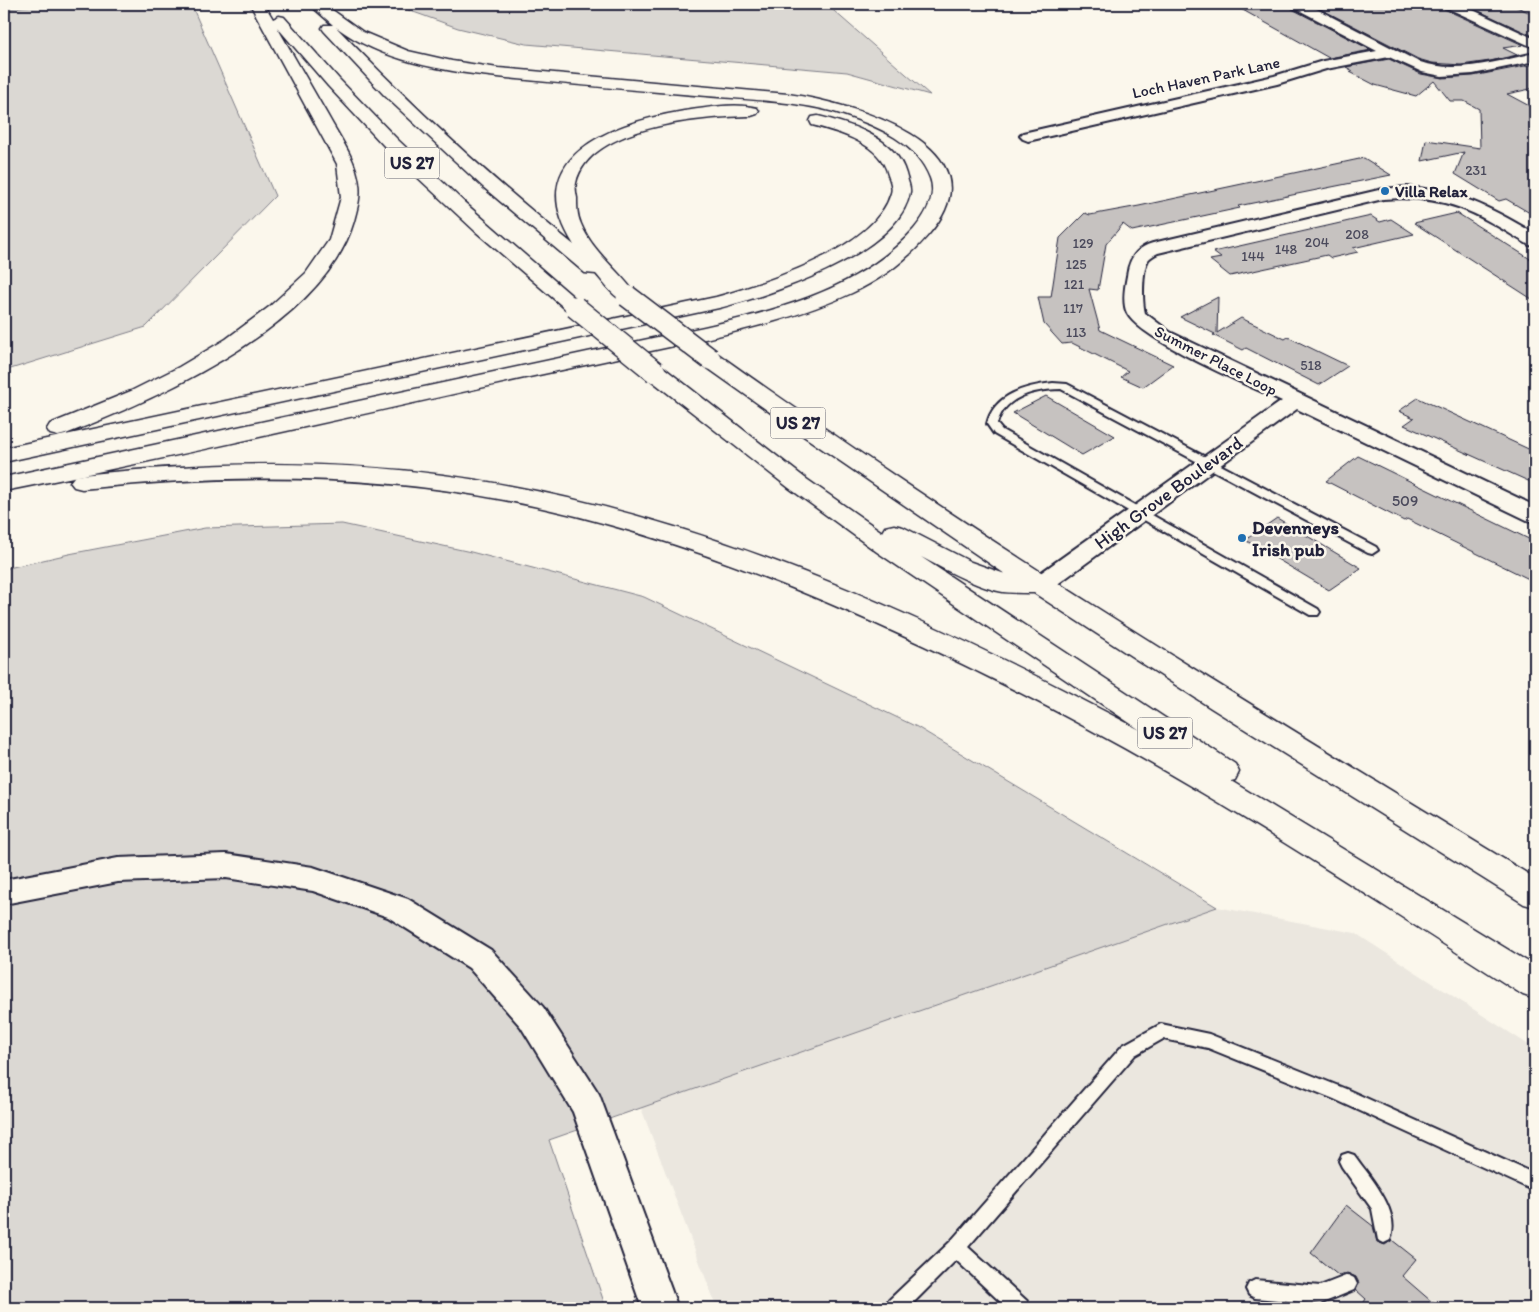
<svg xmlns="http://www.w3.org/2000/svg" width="1539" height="1312" font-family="Itim,sans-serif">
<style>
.built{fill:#ebe7df}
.green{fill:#dbd8d3;stroke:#7e7d87}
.building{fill:#c6c2c0;stroke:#22223b}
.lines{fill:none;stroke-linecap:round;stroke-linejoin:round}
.lane-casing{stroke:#22223b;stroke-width:4}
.street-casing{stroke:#22223b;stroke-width:4}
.highway-casing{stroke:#22223b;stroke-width:3}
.lane{fill:#fbf7ec;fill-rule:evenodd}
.street{fill:#fbf7ec;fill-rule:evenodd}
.highway{fill:#fbf7ec;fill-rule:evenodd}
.highway-bridge-casing{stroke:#22223b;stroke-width:24;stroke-linecap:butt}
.highway-bridge{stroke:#fbf7ec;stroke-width:21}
.poi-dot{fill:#1f6fb2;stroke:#fbf7ec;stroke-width:2}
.labels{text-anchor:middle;stroke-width:5;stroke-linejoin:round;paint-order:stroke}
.far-number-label{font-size:14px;fill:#4b4a5c}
.far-street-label{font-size:16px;fill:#22223b;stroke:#fbf7ec}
.far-poi-label{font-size:16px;font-weight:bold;fill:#22223b;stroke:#fbf7ec;text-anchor:start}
.number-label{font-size:16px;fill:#4b4a5c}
.shield{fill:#fbf7ec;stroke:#636270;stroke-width:1}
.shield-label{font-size:18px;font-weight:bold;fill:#22223b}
.street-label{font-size:19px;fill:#22223b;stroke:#fbf7ec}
.poi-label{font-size:19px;font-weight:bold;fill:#22223b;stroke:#fbf7ec;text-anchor:start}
</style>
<rect width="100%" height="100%" fill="#fbf7ec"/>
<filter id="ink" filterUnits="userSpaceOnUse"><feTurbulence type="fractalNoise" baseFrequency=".02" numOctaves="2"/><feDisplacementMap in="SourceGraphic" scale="10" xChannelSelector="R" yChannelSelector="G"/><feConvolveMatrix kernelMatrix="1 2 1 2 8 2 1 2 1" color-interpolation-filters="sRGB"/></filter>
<g filter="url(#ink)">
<path class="built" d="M1217,907l138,26 180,116v259h-818l-76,-200z"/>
<path class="green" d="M43,4h148l84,192 -129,131 -142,44v-362z
M401,4h425l104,91 -83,-23 -321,-28 -68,-16 -50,-18z
M342,524l129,28 173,45 273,130 300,180 -668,233 57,168h-602v-739l65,-15 136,-26z"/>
<path class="building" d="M1232,4h58l2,5 79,41 -42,8z
M1311,4h131l2,5 79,36 -20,3 14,7 -27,6 -29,4 -29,-2 -14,-4z
M1464,4h46l25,11v22z
M1389,59l32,15 21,4 31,-2 62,-12v24l-28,6 28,15v107l-29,-17 -7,2 -44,-27 9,-22 -42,9 4,-21 54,8 -1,-39 -15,-8h-14l-16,-20 -18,15 -41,-11 -25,-13 3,-1 -7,-4z
M1364,158l27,17 -153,31 2,2 -108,23 -9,-7 -17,20 -8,46 -9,-1 11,41 73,35 -30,22 -22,-10 7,-6 -56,-28 -10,1 -18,-20 -6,-27h13l9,-59 25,-25 5,2 49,-9z
M1457,213l78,49v39l-121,-78z
M1371,216l9,6 11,-3 23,15 -61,14 5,4 -27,6 -4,-3 -97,21 -20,-16 11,-2 -8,-6z
M1218,297l-1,36 24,-15 44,21 3,-2 60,29 -29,19 -73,-37 -3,2 -30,-15 2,-1 -35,-17z
M1046,396l69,40 -33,19 -69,-42z
M1418,398l117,54v32l-131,-59 10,-7 -15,-7z
M1358,456l177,86v40l-128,-63 -3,2 -78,-40z
M1277,518l84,50 -32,22 -84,-50z
M1346,1205l27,21 4,16 8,3 7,-5 24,19 -14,17 37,32h-79l6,-9 -10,-9 3,-7 -3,-6 -9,-4 -8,3 -28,-23z"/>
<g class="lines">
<g class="lane-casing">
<path id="lane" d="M1053,383l14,1 309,163 2,3 -6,4 -4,-1 -307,-164c-25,0 -57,7 -64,35l5,6 316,179 2,3 -2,3h-8l-316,-181 -7,-10c7,-30 39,-38 66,-41z
M1161,1024l48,10 137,55 189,85v17l-201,-92 -126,-51 -45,-9 -28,16 -167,192 59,54 2,7h-22l-51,-48 -48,48h-22l2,-7 62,-59 173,-197z
M1348,1153l6,2c16,22 48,57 36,85l-6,3 -6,-3 -6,-31 -30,-42 -3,-6 3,-6z
M1348,1275l6,3 3,6 -3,6 -34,14 -65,-6 -6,-3 -3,-6 3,-6 6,-3 65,6z"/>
</g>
<g class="street-casing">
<path id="street" d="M1292,4h15l110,57c39,14 79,0 118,-8v8l-62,13 -31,2 -20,-4 -33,-15 -63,12 -49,15 -249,57 -5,-2 -3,-3 3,-3 251,-57 49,-15 54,-10 -84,-44z
M1444,4h16l75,35v9l-90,-41z
M1406,187c51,3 86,21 129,47v12l-6,-1c-54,-33 -81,-51 -146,-46l-225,54c-4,2 -8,4 -10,7 -6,10 -6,42 -3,53l25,19 365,174v16l-8,-2 -230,-111 -249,182 -8,2 -8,-2 -4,-6 4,-6 250,-178c-32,-15 -142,-61 -155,-88 -5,-10 -2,-27 0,-37 2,-19 11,-30 30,-34l226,-53z
M226,854l87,13 95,32 83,51 52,57 56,87 79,214h-36l-69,-196 -52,-85 -52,-59 -81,-51 -75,-26 -87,-13 -108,4 -114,22v-24l114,-22z"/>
</g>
<g class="highway-casing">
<path id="highway" d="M250,4h14l9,15 6,-3 5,1 55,62 58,60 68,64 120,104 -3,4 -7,2 -7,-2 -93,-80 -90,-84 -57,-61 -51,-59c17,30 34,59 51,89 12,22 28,43 31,68 2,14 -2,25 -5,37 -30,104 -195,177 -288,213l-8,2 -8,-2 -3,-5 3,-5 81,-33 48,-24 47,-28 43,-32 37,-34 23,-33 12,-43 -4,-33z
M309,4h15l39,28 45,19 44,10 46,7 290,26c62,9 218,51 141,140 -21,25 -47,45 -77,59 -52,24 -109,37 -164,50 -56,12 -112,24 -168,36 -172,38 -344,78 -516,112v-14l663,-142c86,-19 186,-37 247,-106 11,-13 23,-33 16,-51 -13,-35 -52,-52 -86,-63 -44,-14 -92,-15 -137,-19 -70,-6 -140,-12 -209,-19 -56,-6 -116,-16 -162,-50 75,78 154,151 238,218 -56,-89 39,-122 110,-134 22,-3 51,-9 73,-3l2,3 -2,3 -6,2c-47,1 -162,9 -175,67 -1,4 0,10 1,15 0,9 0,17 4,26 12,29 39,47 56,72l-3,4c-17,5 -27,-14 -38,-26l-11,-1 -102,-86 -98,-91 -61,-65 -2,-3 2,-3h9z
M818,116c32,8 78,21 88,58 1,5 5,13 4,18 -10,61 -139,103 -191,116l-715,154v-14l712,-151c49,-14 160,-49 175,-104 2,-5 -1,-13 -3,-18 -7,-32 -49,-43 -76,-50l-2,-4 2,-4z
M710,353l8,1c264,188 540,356 817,524v29l-11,-3 -313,-196 -177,-115c-10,0 -21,0 -31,-1 -25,-4 -59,-23 -82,-35l314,207 4,8 -4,8 -4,1 304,185v33l-12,-4c-106,-68 -211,-137 -319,-201 -122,-72 -248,-137 -378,-192 -104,-44 -211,-81 -322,-102 -139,-27 -281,-26 -422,-11l-8,-2 -4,-5 4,-5 8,-2c120,-13 241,-16 361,0 246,33 480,139 697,255l-263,-178 -88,-64 -142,-111 -3,-5 3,-5 8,-2 8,2 142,111 77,54 3,-5 9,-2 9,2 68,35 34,12 -203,-139 -100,-71 -3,-5 3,-5z"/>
</g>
<use href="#lane" class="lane"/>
<use href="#street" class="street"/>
<use href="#highway" class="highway"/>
<g class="highway-bridge-casing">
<path id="highway-bridge" d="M627,296l83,63
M575,307l80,65"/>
</g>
<use href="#highway-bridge" class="highway-bridge"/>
</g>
</g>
<g class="poi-dot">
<circle cx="1385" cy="191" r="5"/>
<circle cx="1242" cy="538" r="5"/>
</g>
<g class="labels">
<g class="far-number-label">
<text x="1476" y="175">231</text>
<text x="1357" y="239">208</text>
<text x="1317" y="247">204</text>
<text x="1083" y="248">129</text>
<text x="1286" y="254">148</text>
<text x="1253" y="261">144</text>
<text x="1076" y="269">125</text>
<text x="1074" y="289">121</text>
<text x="1073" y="313">117</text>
<text x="1076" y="337">113</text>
<text x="1311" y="370">518</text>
</g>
<g class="far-street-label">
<text transform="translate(1206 77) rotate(-12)" y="6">Loch Haven Park Lane</text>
<text transform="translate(1216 360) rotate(27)" y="6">Summer Place Loop</text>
</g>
<g class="far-poi-label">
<text x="1395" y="197">Villa Relax</text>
</g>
<g class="number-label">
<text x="1405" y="506">509</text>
</g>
<g class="shield">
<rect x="384.5" y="147.5" width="55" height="31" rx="4"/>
<rect x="770.5" y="407.5" width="55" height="31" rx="4"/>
<rect x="1137.5" y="717.5" width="55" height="31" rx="4"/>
</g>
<g class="shield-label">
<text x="412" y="169">US 27</text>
<text x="798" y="429">US 27</text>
<text x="1165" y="739">US 27</text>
</g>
<g class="street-label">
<text transform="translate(1168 492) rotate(-36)" y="7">High Grove Boulevard</text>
</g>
<g class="poi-label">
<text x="1252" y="534">Devenneys<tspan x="1252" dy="22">Irish pub</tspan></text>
</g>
</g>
<rect width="1539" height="1312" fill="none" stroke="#fbf7ec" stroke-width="20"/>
<rect x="10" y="10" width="1519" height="1292" fill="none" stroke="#22223b" stroke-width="2" filter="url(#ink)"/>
</svg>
